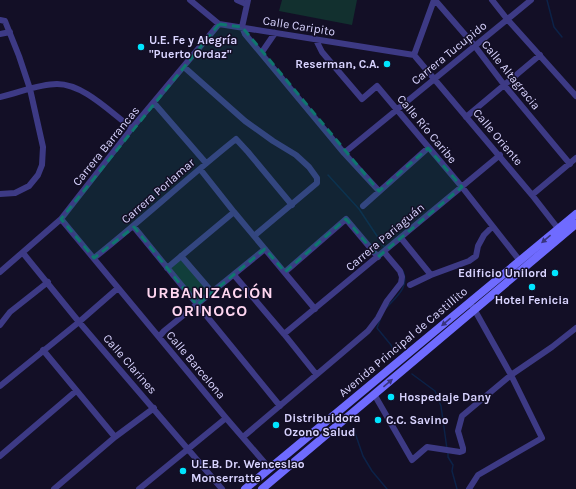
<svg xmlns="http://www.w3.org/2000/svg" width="576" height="489" font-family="Karla,sans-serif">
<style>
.park{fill:#12302f}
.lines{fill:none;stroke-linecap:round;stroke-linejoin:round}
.stream{stroke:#0c2248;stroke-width:1.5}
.minor{stroke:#3d3a85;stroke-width:6}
.secondary{stroke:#6f6bff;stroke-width:8}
.oneway{fill:#38347d}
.marked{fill:#0f766e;fill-opacity:0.2;stroke:#0f766e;stroke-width:3;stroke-dasharray:8 5;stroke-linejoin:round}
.poi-dot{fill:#00e5ff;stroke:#130f26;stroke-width:1.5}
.labels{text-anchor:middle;stroke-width:3;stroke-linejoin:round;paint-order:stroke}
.street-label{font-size:12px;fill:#d9d4ff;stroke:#130f26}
.poi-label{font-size:12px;font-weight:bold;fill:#d9d4ff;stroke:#130f26;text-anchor:start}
.district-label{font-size:16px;font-weight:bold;letter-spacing:1px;fill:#ffd6f0;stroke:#130f26}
</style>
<rect width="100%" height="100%" fill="#130f26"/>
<path class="park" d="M282,0h75l-5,25 -73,-14z
M180,259l29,32 -12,11 -28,-33z"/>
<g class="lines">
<path class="stream" d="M547,0l7,27 8,10
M328,175l31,34 26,39
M386,308c10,-11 24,-21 17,-37
M380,320l-3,8 14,17 3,7
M412,374l23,17 6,15 6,43
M353,427l10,29 9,15 15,18
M448,452v5l5,8 -1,6 5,18"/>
<path class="minor" d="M190,0l29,24 195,31
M237,0l9,4
M248,0l-6,27 3,7 99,119 35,38
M435,0l39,45 31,41 65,78
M492,0l15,19 69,77
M0,20l5,1 14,35 11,33 13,58 -1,18 -4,10 -9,11 -14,7 -15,1
M0,34l10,-2
M316,40l6,12 40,47 15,-13 85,101 58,74
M262,52l13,-19
M414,55l118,140 28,36
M414,55l20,-55
M184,67l61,54 28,20 23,14 13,12 8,11v5l-63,53
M0,97c19,-4 38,-13 57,-13 27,0 54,29 75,44
M154,103l52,60
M466,117l74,-62
M344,153l187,-153
M200,169l34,43 81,97
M532,195l44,-37
M363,206l65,-58
M61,219l165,199 44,51
M134,227l146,179
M401,238l30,37
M23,253l56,69 143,167
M181,256l31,36
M94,258c48,-38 93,-80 142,-119l12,13 44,53
M167,268l67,-56
M0,272l61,-53 71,-91 87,-104
M285,272l61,-53 32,38
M234,275l50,59 32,40
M410,285l21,-10 38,-14 7,-5 2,-10 6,-11 8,-8
M0,325l10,-13 38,-30
M284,334l216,-179
M159,337l5,-6 101,-82
M43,350l72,87
M0,386l79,-64 39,-34
M374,394l38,66 15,-13 33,5 3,-1v-3l-5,-17 4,-15 49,-41 41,-28 24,-19
M243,437l98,-83 27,-23 10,-13 9,-17 14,-18 1,-6 -2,-6 -16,-19
M0,456l76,-65
M54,489l61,-52 39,-29
M139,489l87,-71
M469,489l9,-14 64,-37 -31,-63 -38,-68"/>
<path class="secondary" d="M245,489l331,-275
M262,489l314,-265"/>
</g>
<defs><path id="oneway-solid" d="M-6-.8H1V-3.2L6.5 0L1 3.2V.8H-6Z"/></defs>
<g class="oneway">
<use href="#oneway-solid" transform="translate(546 239) rotate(140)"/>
<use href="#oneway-solid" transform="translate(446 322) rotate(140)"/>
<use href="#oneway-solid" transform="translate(388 383) rotate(-40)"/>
</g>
<path class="marked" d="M219,24l23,3 137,164 49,-43 34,39 -84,70 -32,-38 -61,53 -20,-23 -68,56 -63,-78 -40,31 -33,-39z"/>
<g class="poi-dot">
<circle cx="141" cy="47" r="4"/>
<circle cx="387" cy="64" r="4"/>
<circle cx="555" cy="273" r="4"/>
<circle cx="532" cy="287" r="4"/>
<circle cx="391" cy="397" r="4"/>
<circle cx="378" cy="420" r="4"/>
<circle cx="276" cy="425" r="4"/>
<circle cx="183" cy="471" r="4"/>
</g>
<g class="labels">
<g class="street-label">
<text transform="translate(299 26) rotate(9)" y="4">Calle Caripito</text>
<text transform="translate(449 53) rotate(-39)" y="4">Carrera Tucupido</text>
<text transform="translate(511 75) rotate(51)" y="4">Calle Altagracia</text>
<text transform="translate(427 129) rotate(50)" y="4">Calle Río Caribe</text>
<text transform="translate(498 137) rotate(50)" y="4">Calle Oriente</text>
<text transform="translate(106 146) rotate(-51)" y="4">Carrera Barrancas</text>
<text transform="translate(158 191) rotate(-41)" y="4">Carrera Porlamar</text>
<text transform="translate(385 237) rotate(-40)" y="4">Carrera Pariaguán</text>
<text transform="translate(403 342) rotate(-40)" y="4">Avenida Principal de Castillito</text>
<text transform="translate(130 364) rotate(49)" y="4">Calle Clarines</text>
<text transform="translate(196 365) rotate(50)" y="4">Calle Barcelona</text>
</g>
<g class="poi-label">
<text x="149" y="44">U.E. Fe y Alegría<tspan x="149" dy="14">"Puerto Ordaz"</tspan></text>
<text x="379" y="68" text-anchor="end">Reserman, C.A.</text>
<text x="547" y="277" text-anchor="end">Edificio Unilord</text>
<text x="532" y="304" text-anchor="middle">Hotel Fenicia</text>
<text x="399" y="401">Hospedaje Dany</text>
<text x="284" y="422">Distribuidora<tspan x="284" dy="14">Ozono Salud</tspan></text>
<text x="386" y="424">C.C. Savino</text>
<text x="191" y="468">U.E.B. Dr. Wenceslao<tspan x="191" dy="14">Monserratte</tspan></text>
</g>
<g class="district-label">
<text x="210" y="298">URBANIZACIÓN<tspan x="210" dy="18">ORINOCO</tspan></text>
</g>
</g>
</svg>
